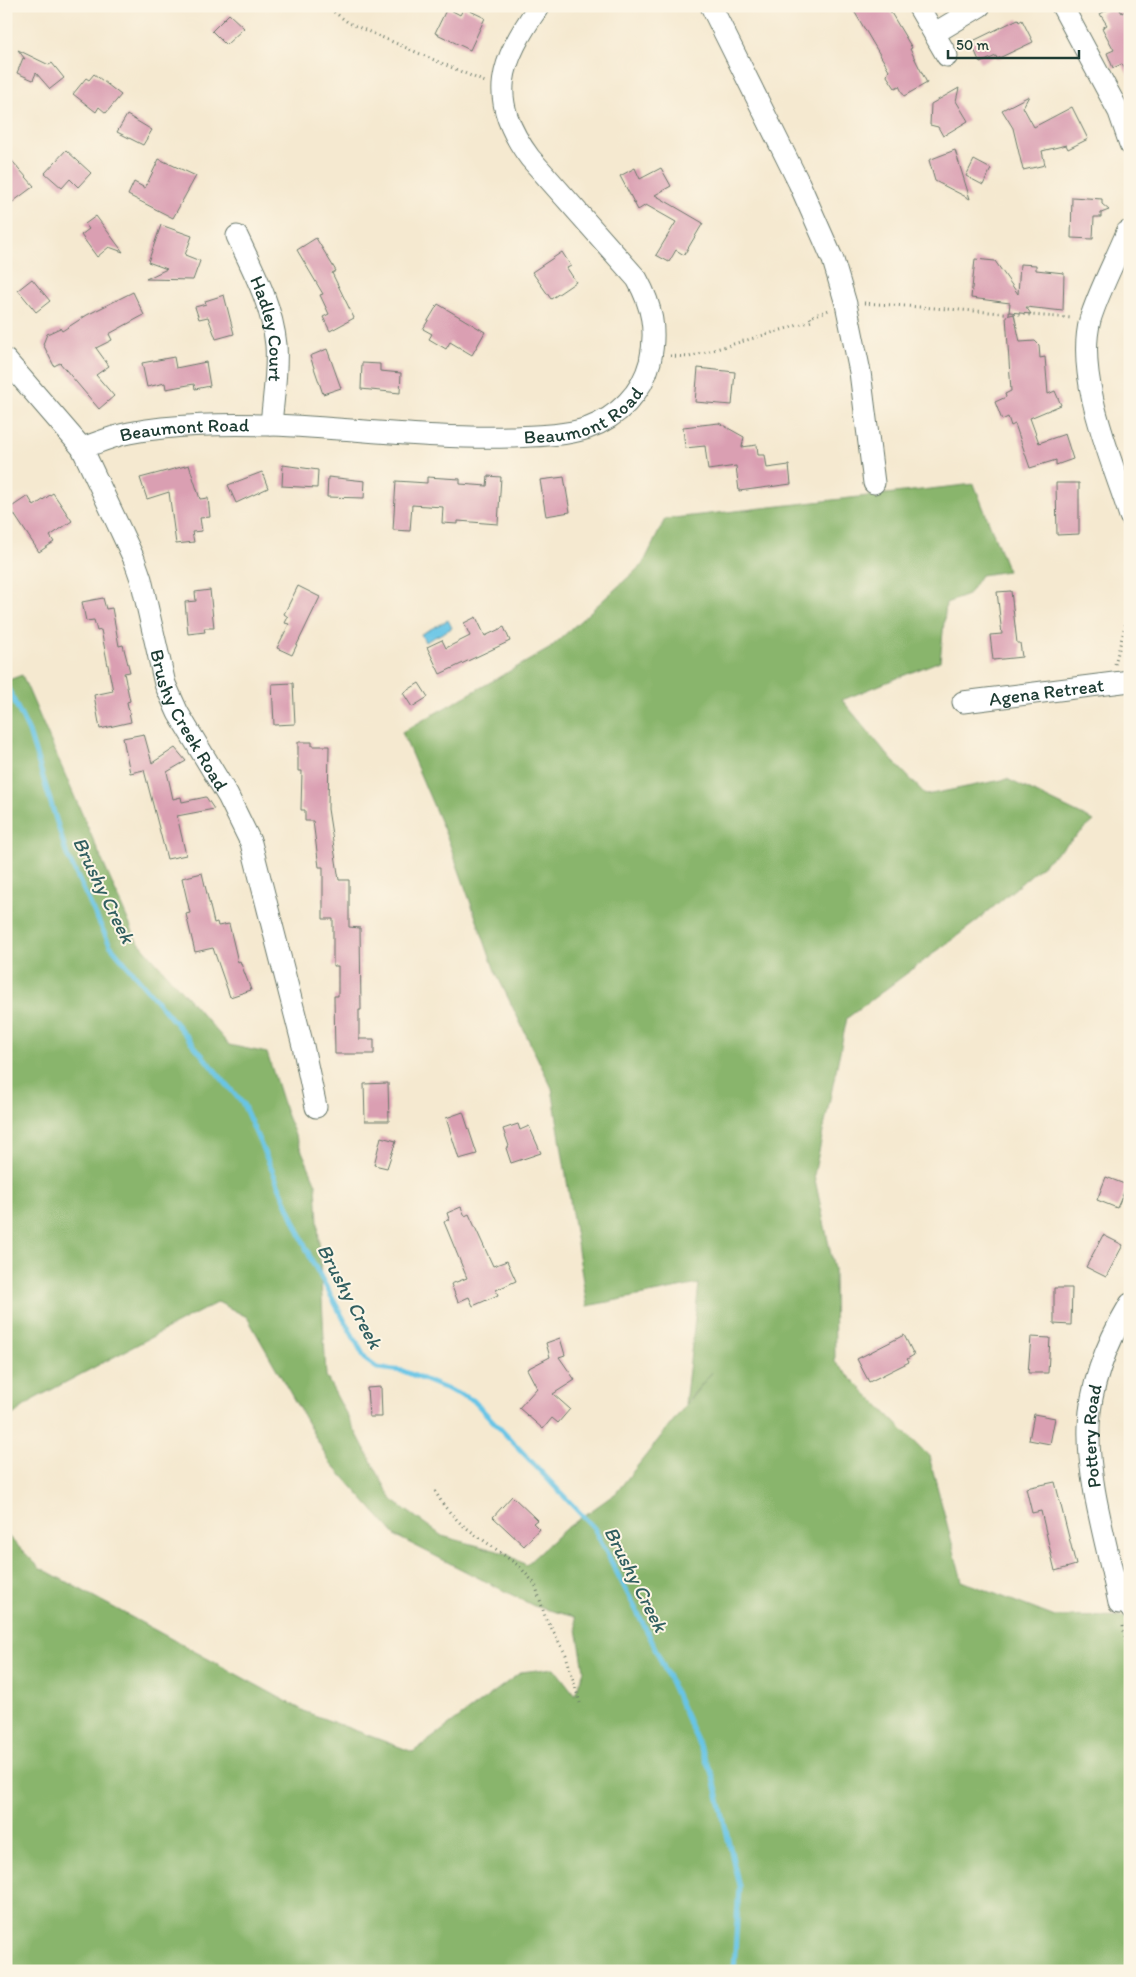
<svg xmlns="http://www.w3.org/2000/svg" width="1136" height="1977" font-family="Itim,sans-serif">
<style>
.forest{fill:#89b56c;stroke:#547950}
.water{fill:#68c5e6;stroke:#44818d}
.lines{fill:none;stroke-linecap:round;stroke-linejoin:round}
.stream{stroke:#68c5e6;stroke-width:5}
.building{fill:#da9fb2}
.service-casing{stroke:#6a796b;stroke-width:12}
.minor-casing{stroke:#6a796b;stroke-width:23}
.path{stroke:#6a796b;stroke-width:3;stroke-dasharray:1 4;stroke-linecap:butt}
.service{stroke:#fff;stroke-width:10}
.minor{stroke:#fff;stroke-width:21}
.labels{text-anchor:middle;stroke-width:4;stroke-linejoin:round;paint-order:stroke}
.street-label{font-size:19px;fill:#1f3d34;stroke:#fcf5e5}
.water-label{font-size:20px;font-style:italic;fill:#315f60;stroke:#fcf5e5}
</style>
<rect width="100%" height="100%" fill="#fcf5e5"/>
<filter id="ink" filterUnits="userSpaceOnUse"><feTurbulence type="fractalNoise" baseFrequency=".02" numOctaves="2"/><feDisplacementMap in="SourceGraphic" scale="10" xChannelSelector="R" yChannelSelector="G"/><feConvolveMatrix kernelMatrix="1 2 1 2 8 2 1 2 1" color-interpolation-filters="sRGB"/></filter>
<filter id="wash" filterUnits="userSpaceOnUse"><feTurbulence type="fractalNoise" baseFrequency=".0096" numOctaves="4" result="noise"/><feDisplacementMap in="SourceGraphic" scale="20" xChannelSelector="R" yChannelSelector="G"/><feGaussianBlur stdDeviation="1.12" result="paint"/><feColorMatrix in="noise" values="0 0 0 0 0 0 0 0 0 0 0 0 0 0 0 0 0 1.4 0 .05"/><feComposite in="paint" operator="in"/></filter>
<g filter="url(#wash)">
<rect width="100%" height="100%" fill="#f5e9d0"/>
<path class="forest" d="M974,484l34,87 -27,4 -13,20 -22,8 -6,58 -98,39 50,60 34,35 81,-16 87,42 -117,100 -130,97 -33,157 20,94 1,93 94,94 33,125 93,36 75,-1v355h-1124v-437l33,33 267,145 107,40 108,-80 33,-4 21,27 9,-25 -9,-53 -41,-11 -138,-70 -67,-75 -82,-144 -29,-15 -184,97 -28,21v-739l16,-6 114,264 93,106 38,8 20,63 29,68 10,192 66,124 50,36 63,17 21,12 38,-35 52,-37 96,-121 -27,32 14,-120 -112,22 -35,-218 -57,-117 -46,-129 -47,-110 147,-83 94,-85 22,-45z"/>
<path class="water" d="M448,620l4,8 -27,14 -4,-8z"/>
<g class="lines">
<path class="stream" d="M6,684l23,48 38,123 43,90 133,159 68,155 55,101 11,8 26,3 70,29 121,128 56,109 64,141 25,108 -5,85"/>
</g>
<g id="blocks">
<path class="building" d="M851,6h36l25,42 -2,1 17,34 -23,13 -5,-10 -4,2 -8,-12 2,-6z
M1114,6h4l4,7 8,-5v70l-8,-14 -9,4 -6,-15 7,-3 -12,-22 5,-3 -7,-11z
M447,8l13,7 4,-7 21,10 -15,32 -35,-17z
M229,14l15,14 -18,17 -14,-14z
M1018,19l1,3 3,-2 11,22 -36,17 -1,-3 -16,7 -9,-21z
M18,50l31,15 3,-2 12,15 -14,11 -14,-16 -3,7 -16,-7 6,-15 2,1z
M94,74l27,21 -15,18 -7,-6 -3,5 -23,-18 13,-16 3,2z
M959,88l-3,13 12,20 -25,15 -5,-9 -8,-2 1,-21z
M1029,96l-6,11 11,20 38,-20 16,32 -20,10 -2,-4 -24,6 3,14 -22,5 -10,-42 -11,-18z
M127,115l25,15 -9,15 -26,-13z
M66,150l25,23 -13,14 -8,-8 -8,9 -17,-15z
M955,150l15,49 -35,-18 -6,-21z
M6,154l28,32 -28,21z
M159,159l37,17 -23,42 -45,-23 6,-13 11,6z
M974,160l17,9 -8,16 -17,-9z
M635,168l5,11 21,-11 10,18 -16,9 48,28 -19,32 -8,-5 -7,12 -13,-7 20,-33 -30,-17 -8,5 -18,-34z
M1072,197l30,2v5l7,6 -8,3v4h-7l-1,22 -22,-1z
M96,216l27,36 -14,-5 -12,10 -16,-22 8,-6 -4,-5z
M161,225l31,11 -7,19 15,6 -7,19 -47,-1 21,-10 -19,-7z
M316,238l20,33 -4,2 22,45 -24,13 -7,-14 6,-3 -9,-19 3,-1 -26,-44z
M562,252l9,14 -4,2 9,14 -25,17 -19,-27z
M975,259l20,2 23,33 2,-30 16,1v5l28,3 -1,38 -37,-4 5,7 -22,-2 1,-9 -39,-5z
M32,279l18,22 -14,11 -18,-22z
M133,292l11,23 -35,19 3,6 -16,8 13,18 -13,9 18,21 -15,13 -39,-46 -6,3 -11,-22 4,-10 13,-6 2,3 25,-16z
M224,295l10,39 -18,5 -8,-22 -9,2 -4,-12 11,-3 -1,-3z
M438,304l47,28 -13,23 -22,-13 -4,7 -17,-10 3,-5 -9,-5z
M1014,314l6,28 15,-1 4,4 1,13 5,-1 3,37 7,-3 6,14 -31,13 9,25 26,-9 8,25 -17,6v-5l-26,8 -15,-44 -4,2 -3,-9 -6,3 -7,-18 11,-5 -1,-3 6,-3 -5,-75z
M327,349l14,39 -18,6 -13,-38z
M174,357l2,11 30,-6 4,24 -15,3 -1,-5 -28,5 -1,-6 -18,4 -5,-24z
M362,363l18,1v7l21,2 -1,20 -39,-4z
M698,368l37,4 -3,33 -37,-3z
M719,423l25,14 -2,10 15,-2 1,10h7l2,13 22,-3 2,19 -52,7 -3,-25 -28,4 -3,-24 -20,2 -2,-21z
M189,465l11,34 8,-1 2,19 -10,1 2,13 -10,1 2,10 -18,2 -7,-52 -22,7 -7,-21z
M283,465l35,5 -1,18 -35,-2z
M262,472l6,16 -32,15 -8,-18z
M488,476l13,1 -3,47 -40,-3v3l-16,-1 1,-16 -31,-2 -2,26 -17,-1 3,-49 31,2v-6l33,2v5l27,2z
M328,477l37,4 -1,17 -37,-1z
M564,477l6,35 -24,4 -6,-36z
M1056,483h23v51l-22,1z
M53,493l19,28 -22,15 4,6 -15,10 -29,-44 18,-12 6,10z
M298,586l22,11 -28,58 -15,-7 12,-24 -4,-1 3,-6 -4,-3z
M210,590l4,38h-10l1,4 -17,2 -3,-32 11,-1 -1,-9z
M1011,591l6,52h3l2,14 -29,3 -3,-25 12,-1 -5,-42z
M103,598l3,11 6,-1 7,38 4,-1 7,27 -6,1 6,28 -3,1 4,20 -31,7 -6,-34 19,-4 -12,-61 -4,1 -3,-11 -8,1 -4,-19z
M476,617l9,19 19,-9 6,14 -70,33 -13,-27 15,-7 4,8 24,-12 -6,-13z
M293,683l2,41 -21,1 -2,-41z
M419,683l9,14 -16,10 -9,-14z
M144,734l8,29 23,-15 11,13 -19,11 6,27 8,-2 1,5 24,-5 8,12 -37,7 9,39 -19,4 -23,-89 -14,3 -7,-35z
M298,742h14v4h17l-1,63 11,71h10v47l11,1 1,82h-2v29h15v15h-39l-1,-58h4v-30h-5v-47h-10v-52h-4l-6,-46h-8v-11h-4l1,-39h-4z
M202,873l12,50 3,-1 1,4 11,-2 9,38 2,-1 11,29 -21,7 -17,-49 -18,4 -9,-38 4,-1 -8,-35z
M388,1083l1,38h-24l-1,-37z
M463,1112l14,42 -18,5 -13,-41z
M518,1124l2,6 9,-4 12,27 -30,10 -5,-15 3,-2 -6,-17z
M381,1137l15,4 -9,27 -13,-3z
M1106,1177l21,8 -10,23 -20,-8z
M461,1207l4,9 4,-2 24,52 14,-5 9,20 -20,9 2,5 -25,11 -4,-9 -11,5 -7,-18 16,-6 -23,-56 5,-3 -2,-6z
M1103,1235l20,10 -17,32 -20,-10z
M1054,1288h18l-1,37 -17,-1z
M904,1335l10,20 -7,4 2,3 -40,20 -12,-23z
M1031,1337l19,1 -2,35h-20z
M560,1338l5,17 -6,2 16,23 -22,14 17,15 -12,14 -6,-5 -9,11 -24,-21 18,-20 -10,-19 23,-12 -4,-14z
M381,1387l1,30h-13l-2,-29z
M1034,1414l21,4 -5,26 -21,-4z
M1055,1482l21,83 -21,6 -14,-60 -9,2 -6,-25z
M512,1496l25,24 -4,3 6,6 -15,17 -31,-29z"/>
</g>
</g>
<g filter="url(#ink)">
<use href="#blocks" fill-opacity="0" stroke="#6a796b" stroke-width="1"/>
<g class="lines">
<g class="service-casing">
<path id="service" d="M1119,1603l11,13"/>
</g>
<g class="minor-casing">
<g id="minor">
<path d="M711,6l88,177 34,77 13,44 14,68 14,111"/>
<path d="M918,6l29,50"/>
<path d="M1062,6l57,106 11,32"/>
<path d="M935,33l45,-27"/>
<path d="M1127,232c-11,27 -29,61 -37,88 -15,58 22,140 40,196"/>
<path id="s1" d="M237,236c17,36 35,69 39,109 2,26 -3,54 -5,80"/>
<path id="s2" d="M6,360l76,88 52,111 7,20 24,105 13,29 50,83 23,47 52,203 13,61"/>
<path id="s3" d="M82,448c15,-5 31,-12 47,-15 46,-9 96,-9 143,-8 79,3 158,14 238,12 25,-1 54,-1 78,-9 30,-11 54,-35 62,-66 7,-32 2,-56 -13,-83l-107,-121c-44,-59 -30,-96 9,-152"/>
<path id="s4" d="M963,702l167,-21"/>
<path id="s5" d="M1119,1603c-11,-55 -32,-121 -30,-177 1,-43 19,-85 41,-122"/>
</g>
</g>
<path class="path" d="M326,6l23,17 136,59
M864,303l208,15
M670,356l19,1 123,-36 -2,-4 19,-7
M1115,664l15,-57
M435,1491l9,15 17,18 58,42 16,18 10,32 21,39 14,48
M1123,1626l7,38"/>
<use href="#service" class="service"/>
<use href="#minor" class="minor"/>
</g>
</g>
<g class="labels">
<g class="street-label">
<text dy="7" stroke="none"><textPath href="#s1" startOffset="99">Hadley Court</textPath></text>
<text dy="7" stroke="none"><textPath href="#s3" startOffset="510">Beaumont Road</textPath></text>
<text dy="7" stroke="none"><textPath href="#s3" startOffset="105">Beaumont Road</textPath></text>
<text dy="7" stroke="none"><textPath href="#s4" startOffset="84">Agena Retreat</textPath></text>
<text dy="7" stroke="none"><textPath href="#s2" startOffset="410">Brushy Creek Road</textPath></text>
<text dy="7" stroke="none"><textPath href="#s5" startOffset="170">Pottery Road</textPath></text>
</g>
<g class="water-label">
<text transform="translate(104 890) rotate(64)" y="7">Brushy Creek</text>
<text transform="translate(350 1296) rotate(62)" y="7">Brushy Creek</text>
<text transform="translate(636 1579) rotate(63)" y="7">Brushy Creek</text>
</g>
</g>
<rect width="1136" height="1977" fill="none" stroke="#fcf5e5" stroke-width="25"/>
<path d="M948 50v8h131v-8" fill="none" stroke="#1f3d34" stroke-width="2.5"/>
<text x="956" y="50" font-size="15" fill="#1f3d34" stroke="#fcf5e5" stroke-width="4" paint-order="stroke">50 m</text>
</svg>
